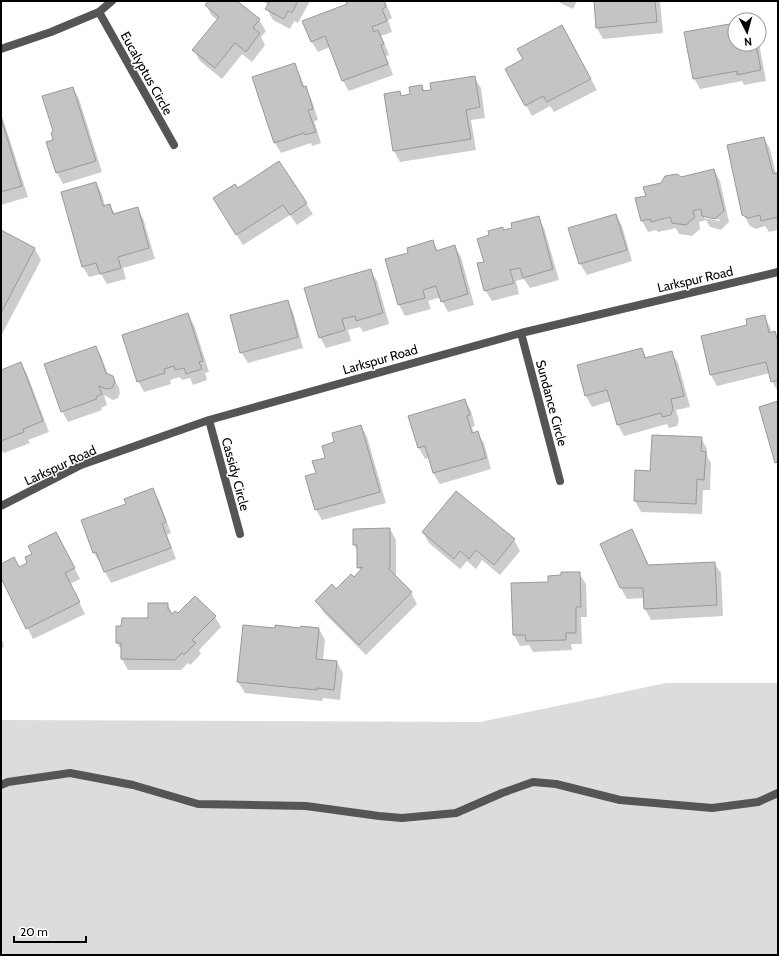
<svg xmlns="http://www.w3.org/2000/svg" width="779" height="956" font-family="Cabin,sans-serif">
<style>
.green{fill:#dcdcdc}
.shadow{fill:#0003;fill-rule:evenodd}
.building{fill:#c4c4c4;stroke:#999}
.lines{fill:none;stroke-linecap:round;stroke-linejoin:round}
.service{stroke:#555;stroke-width:8}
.minor{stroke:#555;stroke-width:8}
.tertiary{stroke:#555;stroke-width:8}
.labels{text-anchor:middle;stroke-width:3;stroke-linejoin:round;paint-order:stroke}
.street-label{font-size:13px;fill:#000;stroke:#fff}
</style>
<rect width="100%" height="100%" fill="#fff"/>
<path class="green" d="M666,683h112v272h-777v-235l479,2z"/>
<path class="shadow" d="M209,1h26l24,19 7,11 -5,6 4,8 -13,17 -10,-8 -20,25 -22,-18 -6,-11 24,-30 -6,-4 -6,-11z
M262,1h48l-12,22 -4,-2 -4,8 -17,-9 -6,-11 2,-4z
M347,1h38l7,17 -4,2 4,12 -11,4 3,6 5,13 -3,1 7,19 -44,16 -6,-10 -13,-34 -12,5 -7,-11 37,-36z
M556,1h21l-4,8z
M595,1h65l3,32 -60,6 -6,-11z
M735,24v20h24v-1l7,38 -22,4 -2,-4 -42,8 -6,-11z
M568,37l29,53 -43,22 -4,-6 -18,10 -6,-11z
M294,64l6,11 5,13 6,10 7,22 -4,1 7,22 -9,3 -1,-3 -30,10 -6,-10z
M474,77l7,11 4,30 -14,2 5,30 -76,12 -6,-11 6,-59 2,5 9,-2 11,-8 3,5z
M73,88l6,11 23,73 -39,12 -6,-11 -3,-33v-8z
M1,115l2,4 25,78 -27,8z
M764,138l6,11 6,25 2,-1v57l-9,2 -4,-6 -9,3 -6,-3 -7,-12z
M279,162l34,52 -16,11 -7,-10 -47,30 -23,-36 18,-20z
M714,170l6,11 9,41 -8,8 -11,-3 -4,-7 -7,2 1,7 -8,7 -13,-2 -3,-6 -18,4 -2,-2 -8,2 -6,-11 5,-25zM704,216l16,4v1l-16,-3z
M96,183l6,11 3,12 4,-1 6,9 22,-6 6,10 12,41 -32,9 3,11 -19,5 -6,-10 -12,3 -6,-10z
M616,215l6,11 10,35 -45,14 -7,-11 -10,-35z
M538,217l6,11 15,52 -29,8 -6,-9 -8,2 3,13 -27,7 -7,-11v-27l6,-27 11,-8 2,3 9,-2z
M1,231l34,18 6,11 -40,76z
M433,242l5,9 17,-4 6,10 13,48 -26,7 -6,-11 -1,-4 -13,4 3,8 -26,7 -6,-11 -12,-45 22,-7z
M370,270l7,11 12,43 -26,8 -3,-5 -12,3 3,11 -25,7 -6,-11z
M287,301l6,11 10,36 -55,15 -7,-11z
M188,315l6,10 15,47 -4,1 2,7 -14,5 -3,-7 -8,2 -2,-3 -10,3 1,4 -27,8 -6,-11z
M764,316l6,11 2,6 3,-1 3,6v54l-6,-11 -2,-8 -53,13 -6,-11 -9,-38 46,-11z
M96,347l6,11 6,17 5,2 6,11 1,5 -2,5 -5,2 -9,-5 3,10 -6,3 1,2 -34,12 -6,-11z
M642,349l5,10 24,-7 7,11 12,44 -14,3 3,10 -2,6 -8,2 -2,-4 -43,12 -6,-11 -7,-24 -19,6 -6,-11 -8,-30z
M21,364l6,10 22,58 -21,8 2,3 -26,10 -3,-4v-78z
M465,400l6,11 4,15 -3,1 2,7 3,-1 7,10 7,26 -51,15 -7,-11 -4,-16 -4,2 -6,-11 -10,-32z
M361,426l6,11 19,66 -64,17 -6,-10 1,-36 18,-31z
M701,438l6,11v7l4,7 -1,27h-7l-1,24 -61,-2 -6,-11 16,-29z
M152,489l7,11 12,33 -4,2 9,24 -65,24 -6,-11 -4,-9h-1l-6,-10 7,-2 26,-46z
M390,529l6,11v38l15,15 6,11 -51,51 -43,-43 -6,-11 19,-11 18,-12 7,-7 -3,-4v-15l-4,-7z
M631,530l7,11 11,25 65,-3 7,10 2,43 -72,4 -6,-11v-11l-18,1 -6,-11z
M423,532l91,8 6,11 -20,24 -18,-15 -6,9 -9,-8 -7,8 -31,-26z
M56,533l24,46 -10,5 15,30 -52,25 -32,-63v-11l18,3 10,-5z
M579,573l7,11 1,33h-6l1,27h-11l1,6 -39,2 -4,-7 -9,1 -6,-11 35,-52 13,-7z
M167,604l6,10 42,3 6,10 -22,23 2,4 -11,11 -2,-2 -7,7h-53l-6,-11v-8l-5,-8v-16h5l27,-8z
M244,626l32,3h43l6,11 -2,20 14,2 6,11 -3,27 -17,-2 -1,3 -77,-8 -7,-11z
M1,636l3,11 -3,1z"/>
<path class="building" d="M208,1h29l23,18 -7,9 7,5 -14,19 -11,-9 -20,25 -23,-18 27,-33 -14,-12z
M270,1h28l-6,12 -4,-2 -4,8 -19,-10z
M346,1h38l2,6 -4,2 5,12 -15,6 2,5 4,-2 6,14 -3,1 7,19 -46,17 -17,-45 -14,6 -9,-21 45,-17z
M594,1h61l2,21 -61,6z
M735,23v21h21l5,26 -24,5v-4l-44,8 -9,-47z
M562,25l29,54 -44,23 -4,-6 -18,10 -20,-37 18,-10 -6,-10z
M295,63l8,24 3,-1 7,23 -5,1 8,22 -11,3 -1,-2 -30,10 -22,-66z
M475,76l5,31 -14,3 5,29 -78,12 -9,-57 16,-3 1,5 9,-2 -1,-7 13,-2 1,6 8,-1 -1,-7z
M73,87l23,74 -40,12 -10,-31 7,-2 -2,-7 2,-2 -11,-35z
M1,118l21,68 -21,6z
M764,137l9,37 5,-2v45l-17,4 -1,-6 -11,3 -7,-3 -15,-70z
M279,161l28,42 -17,12 -7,-10 -47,30 -23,-37 22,-14 3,4z
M714,169l10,42 -9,8 -13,-3 -1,-7 -8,2 2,6 -9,8 -14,-2 -2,-6 -19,5 -1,-3 -9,2 -6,-23 11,-2 -3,-9 18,-4 4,-7 12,-2 4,3z
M96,182l7,24 7,-2 3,10 25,-7 11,41 -31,9 3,11 -21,6 -4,-11 -14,4 -21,-75z
M616,214l11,36 -48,14 -11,-36z
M539,216l14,53 -30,9 -3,-10 -10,2 4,13 -30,8 -7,-28 7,-1 -7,-23 12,-4 -1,-4 15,-4v3l9,-2 -1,-5z
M1,230l34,18 -34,65z
M433,240l3,11 19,-6 13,49 -27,8 -5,-16 -13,4 2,8 -27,7 -13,-46 23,-6 -1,-5z
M371,269l12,44 -27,8 -1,-5 -13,3 3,11 -26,8 -15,-50z
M288,300l10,37 -58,16 -10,-38z
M188,313l15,48 -4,1 3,7 -16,5 -2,-6 -9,2 -1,-4 -10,3 1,4 -28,9 -15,-47z
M765,315l4,18 6,-2 3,11v38l-7,2 -5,-20 -56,13 -9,-39 46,-11 -1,-6z
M96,346l10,27 7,3 2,6 -3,6 -6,1 -7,-3 3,8 -6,3 1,2 -36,13 -17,-48z
M642,348l3,10 27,-7 12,45 -13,3 2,10 -2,6 -9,2 -1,-4 -44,12 -10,-35 -22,6 -8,-31z
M21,362l22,59 -20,8 1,3 -23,9v-71z
M465,399l5,16 -3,1 5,17 6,-2 8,27 -53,15 -8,-27 -7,2 -10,-32z
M778,401v61l-3,1 -16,-56z
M361,425l19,67 -65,18 -10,-34 11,-3 -4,-12 13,-3 -3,-12 12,-4 -2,-9z
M652,435l50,2 -1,14 5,1 -2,28 -7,-1 -1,25 -62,-3 1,-31 15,1z
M153,488l13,34 -4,2 9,24 -67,24 -8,-20 -3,1 -12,-33 45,-16 -2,-5z
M456,491l59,48 -21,26 -18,-15 -7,9 -9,-8 -6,8 -32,-27z
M390,528v40h-2l24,24 -53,53 -44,-44 17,-17 4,5 15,-15 3,3 9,-10 -6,1v-23h-4v-16z
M632,529l16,36 67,-3 2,43 -73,4 -1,-21h-23l-20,-44z
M56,532l19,36 -10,5 15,29 -54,27 -25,-51v-14l13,-7 5,10 8,-4 -2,-6 7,-3 -4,-8z
M561,572h19l1,35h-5v26h-10v7l-40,1 -1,-6h-12l-2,-52 37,-1v-6l13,-1z
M195,596l21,20 -24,24 4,3 -12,12 -2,-2 -7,7 -54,-1v-16h-5v-17h5l1,-8h26v-15h20v6l4,5 3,-3 3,2z
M243,625l32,3v-3l25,3 1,-2 18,2 -3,31 21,2 -3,29 -17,-2v2l-80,-8z"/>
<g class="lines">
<path class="service" d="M1,785l7,-3 62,-9 63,12 65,19 108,2 73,10 23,2 54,-5 46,-20 31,-11 23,2 64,16 92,8 46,-6 20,-9"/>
<path class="minor" d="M99,12l75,133
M521,333l39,148
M209,420l31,114
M1,506l80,-41 128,-45 312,-87 257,-61"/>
<path class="tertiary" d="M1,49l50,-17 48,-20 13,-11"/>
</g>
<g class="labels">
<g class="street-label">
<text transform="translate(147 73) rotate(61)" y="5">Eucalyptus Circle</text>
<text transform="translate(695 279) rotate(-13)" y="5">Larkspur Road</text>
<text transform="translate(380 359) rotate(-16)" y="5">Larkspur Road</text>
<text transform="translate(552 403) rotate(75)" y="5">Sundance Circle</text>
<text transform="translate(60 465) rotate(-25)" y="5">Larkspur Road</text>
<text transform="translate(236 474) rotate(75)" y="5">Cassidy Circle</text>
</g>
</g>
<rect width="779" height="956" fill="none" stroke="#000000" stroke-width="4"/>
<g transform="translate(747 32) rotate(174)"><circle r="19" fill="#ffffff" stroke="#999999"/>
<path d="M0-3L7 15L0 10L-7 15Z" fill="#000000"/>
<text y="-6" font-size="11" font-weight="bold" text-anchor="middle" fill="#000000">N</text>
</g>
<path d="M14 936v6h72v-6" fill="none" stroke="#000000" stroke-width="2"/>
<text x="20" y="936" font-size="12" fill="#000000" stroke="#ffffff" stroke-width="3" paint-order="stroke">20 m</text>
</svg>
